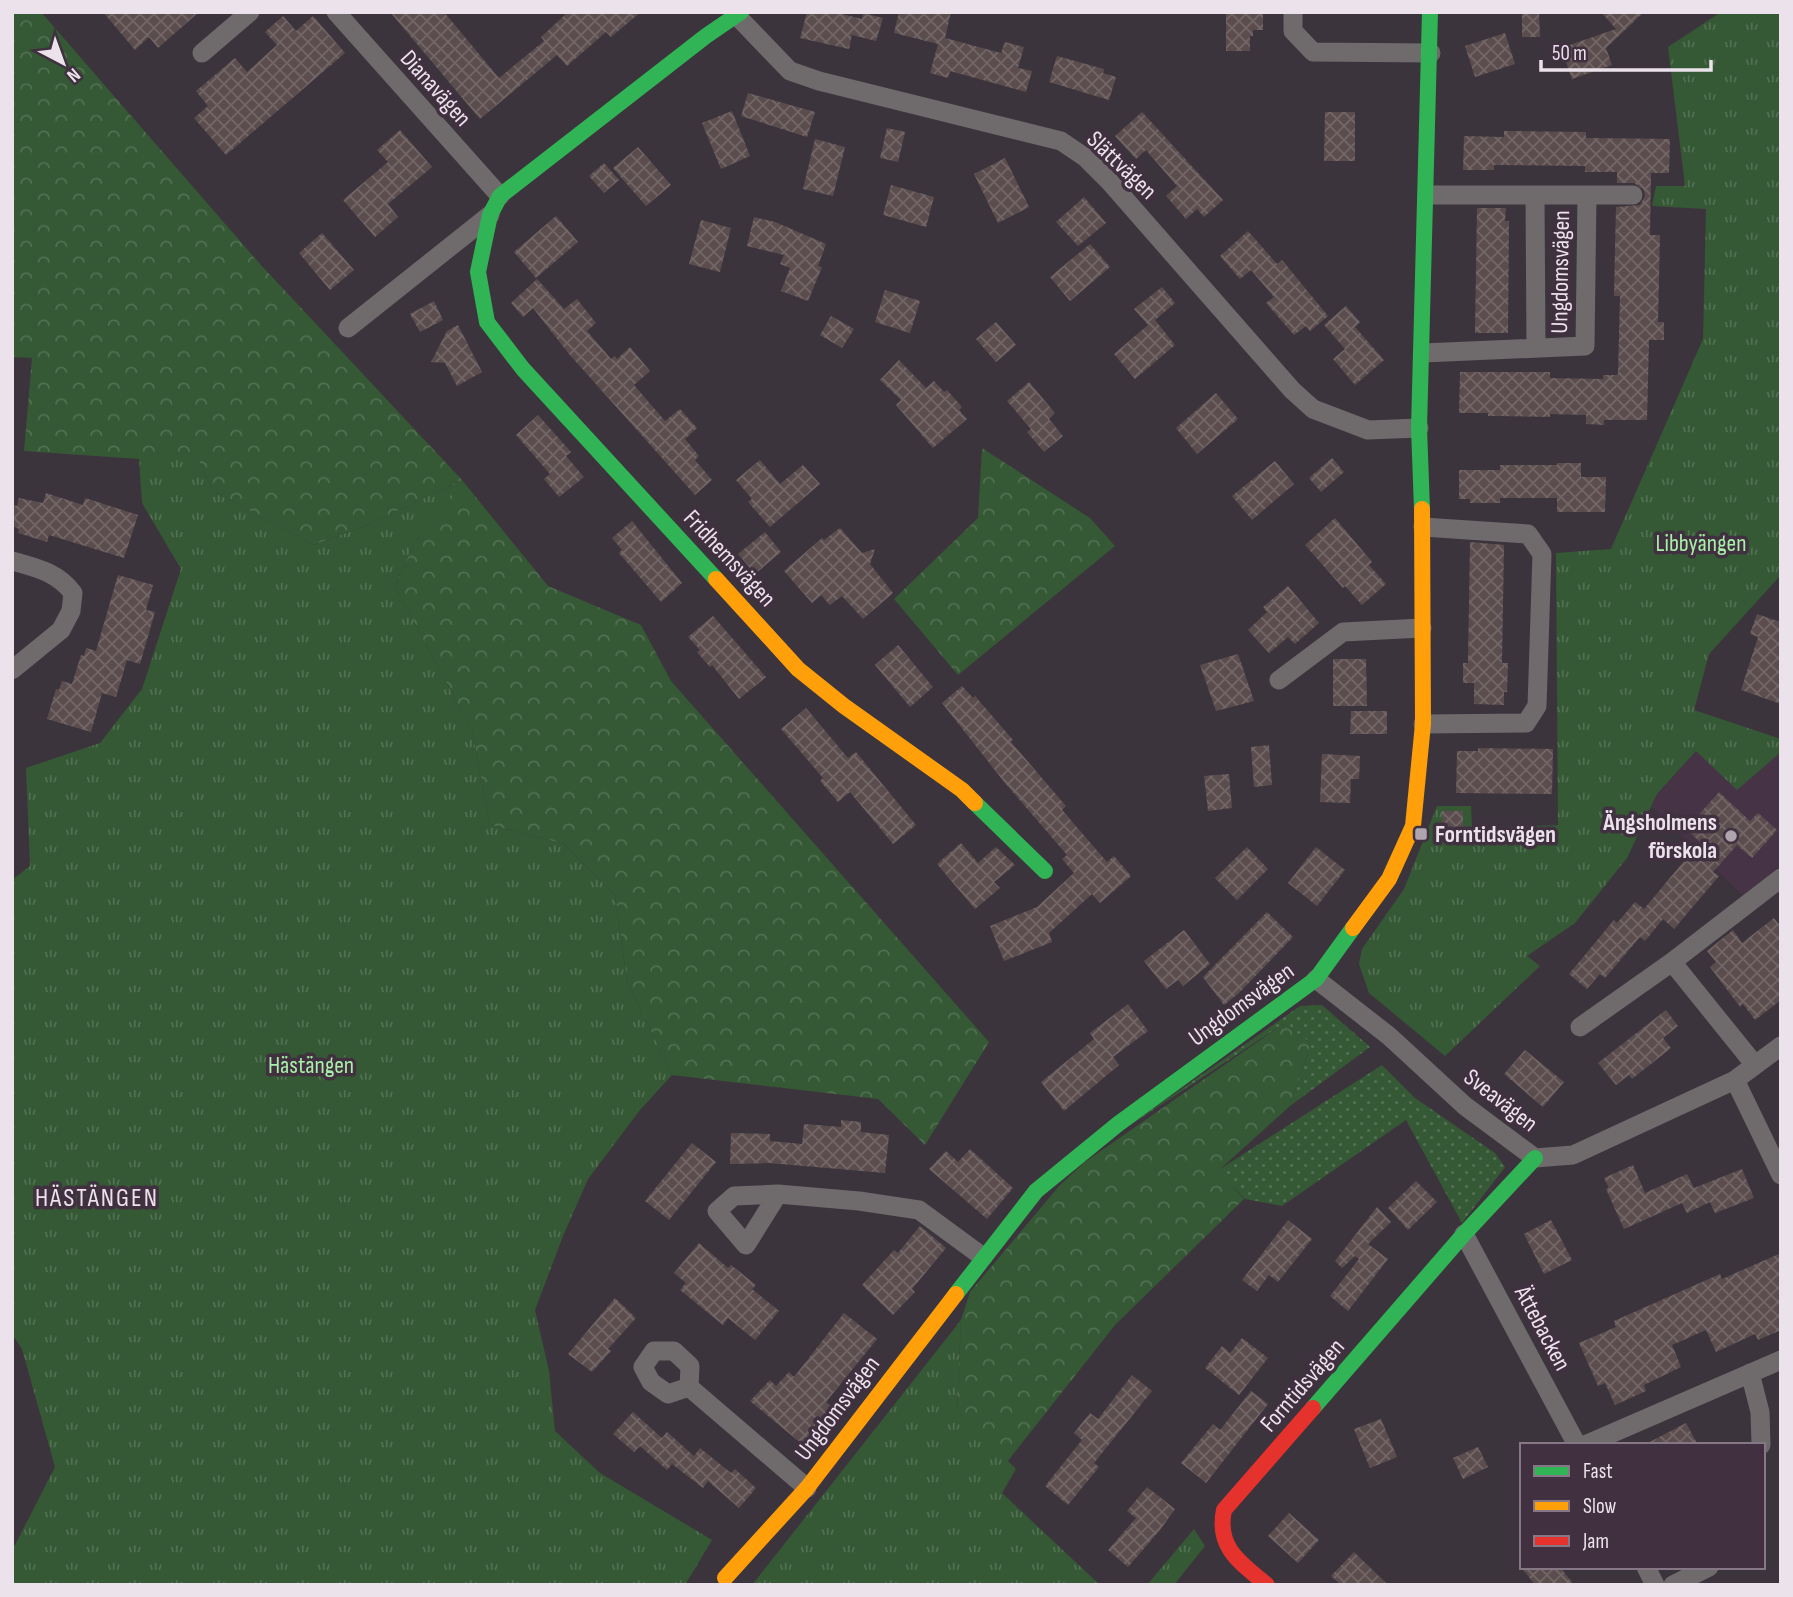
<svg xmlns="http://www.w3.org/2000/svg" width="1793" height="1597" font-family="'Sofia Sans Condensed',sans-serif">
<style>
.built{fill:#463346}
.grass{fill:url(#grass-dots)}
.forest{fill:url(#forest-crowns)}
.park{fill:url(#park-tufts)}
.building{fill:url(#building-cross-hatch)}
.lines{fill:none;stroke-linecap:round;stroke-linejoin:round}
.street{stroke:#6f6a6c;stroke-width:19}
.fast{stroke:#30b455;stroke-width:16}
.slow{stroke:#ff9f0a;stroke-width:16}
.jam{stroke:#e5322d;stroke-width:16}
.poi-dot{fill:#aea5ae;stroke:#403040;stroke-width:2.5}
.labels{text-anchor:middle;stroke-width:7;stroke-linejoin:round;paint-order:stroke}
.street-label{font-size:24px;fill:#ece2ec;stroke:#403040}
.park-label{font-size:24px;fill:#a8f0a7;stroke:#403040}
.poi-label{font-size:24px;font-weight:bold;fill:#ece2ec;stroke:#403040;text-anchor:end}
.neighbourhood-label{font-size:26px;letter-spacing:2px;fill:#ece2ec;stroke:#403040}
</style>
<defs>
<pattern id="grass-dots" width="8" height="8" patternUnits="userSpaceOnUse" patternTransform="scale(1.75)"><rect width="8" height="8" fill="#355835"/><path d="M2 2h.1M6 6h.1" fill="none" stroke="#527052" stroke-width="1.8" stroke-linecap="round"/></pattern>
<pattern id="forest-crowns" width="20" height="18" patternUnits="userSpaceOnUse" patternTransform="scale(1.75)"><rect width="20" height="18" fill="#355835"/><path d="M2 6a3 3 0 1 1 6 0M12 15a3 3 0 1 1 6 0" fill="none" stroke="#527052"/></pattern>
<pattern id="park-tufts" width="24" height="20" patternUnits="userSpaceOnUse" patternTransform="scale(1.75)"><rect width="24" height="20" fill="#355835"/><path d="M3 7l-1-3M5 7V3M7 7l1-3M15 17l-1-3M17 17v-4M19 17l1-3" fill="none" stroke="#527052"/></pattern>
<pattern id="building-cross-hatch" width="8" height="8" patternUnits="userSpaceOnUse" patternTransform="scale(1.75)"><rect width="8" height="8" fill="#5b4d4d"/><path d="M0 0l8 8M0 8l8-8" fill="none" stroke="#736667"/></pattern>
</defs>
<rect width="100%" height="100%" fill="#3c343c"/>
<path class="built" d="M1697,750l40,39 44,-37v113l-38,31 -91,-89 5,-13z"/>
<path class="grass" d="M1322,1005l48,42 -80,59 21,-63 -28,-19 -172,114 189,-132z
M1382,1065l33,33 80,55 10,14 -43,56 -56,-103 -124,86 -37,-7 -28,-28z"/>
<path class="forest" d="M12,12h29l219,252 202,216 86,106 93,39 30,56 318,361 -64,103 -47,-46 -206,-24 -45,-94 -12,-86 -51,-51 -74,-19 -18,-94 -77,-145 19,-42 46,-63 -90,43 -56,21 -101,-54 -15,-32h-59l-115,-8 8,-93 -20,-1z
M982,448l108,70 25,28 -157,129 -64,-76 84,-81z
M1283,1024l28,19 -21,63 -72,65 26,28 -129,126 -108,137 -50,-52 4,-90 9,-28 90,-107 25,-23z"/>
<path class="park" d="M1721,12h60v563l-72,79 -15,56 87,29v13l-44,38 -41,-39 -39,43 -30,64 -52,65 -48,33 13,10 -95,90 -76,-63 -10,-29 3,-15 42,-60 33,-83h34l1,22 86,-3 -2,-272 55,-4 92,-210 3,-130 -54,-3 4,-20h29l-17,-139z
M139,459h59l15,32 101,54 56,-21 92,-44 -48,64 -19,42 77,145 18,94 74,19 51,51 12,86 45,94 -32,35 -52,69 -25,57 -28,74 14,61 6,60 45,42 112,67 -27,45h-673v-40h3l40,-78 -33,-118 -10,-15v-454l18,-14 -4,-98 74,-25 42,-54 39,-120 -39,-66z
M961,1320l-4,90 59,59 -14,24 98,92h-348z
M1194,1529l11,17 -31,39h-27z"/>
<path class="building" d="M103,12h96l-41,36 -9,-11 -14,13z
M390,12h54l55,66 45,-37 -3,-4 27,-25h73l-30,25 -5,-5 -39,34 -10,-11 -77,64z
M807,12h27l28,7 1,-6 20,5 -7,23 -24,-6 -3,14 -49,-11z
M899,12h52l-6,26 56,15 4,-11 19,5 -6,21 14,3 -6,21 -76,-21 -2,7 -18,-5 8,-29 -44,-11z
M1226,12h37v18h-10v6h-3v15h-24z
M1522,12h17l1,25h-18z
M1601,12h43l-38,36 6,17 -40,14 -11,-31 55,-19z
M283,16l13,15 17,-15 32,37 -119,102 -32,-37 14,-12 -12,-15 39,-33 12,14 30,-27 -12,-13z
M1505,33l10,31 -40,13 -10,-31z
M1057,56l47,13 -1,4 13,4 -7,23 -60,-18z
M748,93l67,19 -8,25 -66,-21z
M732,111l18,45 -29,13 -19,-46z
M1142,112l81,88 -19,17 -7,-8 -11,10 -20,-23 11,-10 -31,-36 -10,9 -21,-23z
M1325,112h30v49h-31z
M887,128l18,4 -7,30 -18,-4z
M400,130l32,37 -44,37 10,13 -23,20 -32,-37 45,-38 -11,-12z
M1504,131l82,1v6l84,1 -1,34h-18l-1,62h10l-2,87h6v18h-15l-2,80h-43v5l-18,-1v-9l-36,-1v3l-53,-1h-9v-3h-29l1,-41h90v6l53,1v-4h14l1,-2 2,-77h-6l2,-89 24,-2 5,-9 -1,-6 -10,-7h-17v-11h-32v-6l-91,-1v5h-31l1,-34 40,1z
M815,139l30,8 -12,49 -30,-7z
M638,147l33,38 -25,21 -33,-38z
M1005,158l24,49 -31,16 -24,-49z
M604,163l15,17 -15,13 -15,-17z
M891,185l43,12 -8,30 -43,-12z
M1084,197l22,26 -28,23 -22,-24z
M1477,208h29l-1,13h4l-1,112h-33z
M556,216l22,26 -42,36 -22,-26z
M754,217l21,5 51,22 -8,22 4,1 -14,34 -27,-10 9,-23 -10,-4 4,-9 -37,-9z
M701,220l30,8 -11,44 -31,-8z
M1248,231l29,33 5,-4 46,56 -18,15 -4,-5 -12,9 -28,-32 8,-6 -23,-27 -11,9 -20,-23z
M322,233l32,37 -24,20 -31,-37z
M1090,244l20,23 -40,34 -20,-24z
M537,279l27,30 13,-10 19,24 -9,8 24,28 4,-3 2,3 13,-12 20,24 -16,14 31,36 15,-12 17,19 -12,11 14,17 -4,4 17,20 -17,15 -126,-141 -36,-46 -10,9 -12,-14z
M1162,287l13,16 -20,17 20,25 -40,34 -21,-25 34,-29 -14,-16z
M885,290l35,11 -10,32 -35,-11z
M434,301l9,19 -23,12 -10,-18z
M1346,306l14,16 -5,5 29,33 -29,25 -22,-26 12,-10 -21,-24z
M831,316l23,13 -12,19 -22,-13z
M996,322l20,23 -20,17 -20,-23z
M458,325l24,47 -25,14 -12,-23 -14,-1 16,-31z
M899,360l27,28 8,-7 10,11 3,-2 15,17 -3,3 8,9 -34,29 -37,-43 5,-5 -21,-20z
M1029,382l26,31 -6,6 14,17 -19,16 -17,-20 4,-3 -24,-28z
M1216,393l22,26 -41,35 -21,-26z
M538,415l33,37 -5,4 18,21 -25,20 -15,-18 6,-5 -34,-39z
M1332,458l12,14 -23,20 -12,-14z
M760,460l20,24 23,-19 17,19 -50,43 -22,-25 4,-3 -16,-19z
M1275,461l19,23 -42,36 -20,-24z
M1557,463h24v14h25l-1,35h-48v-14h-57v5h-30v-4h-11v-29h41v-5h57z
M46,493l37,12 2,-7 53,17 -14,43 -75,-23 -2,7 -29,-9 1,-4 -7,-3v-21l5,1 2,-8 24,5z
M1335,518l37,44 -3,3 17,19 -24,21 -17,-19 -2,2 -38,-43z
M632,521l50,62 -21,19 -42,-49 3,-3 -10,-12z
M840,528l22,25 13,-4 -5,15 23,29 -30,26 -21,-23 -12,9 -9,-10 -9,8 -28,-32 38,-33 2,2z
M765,532l16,20 -26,22 -17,-20z
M1470,542l34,3 -2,118h6l-1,29h-3v13l-30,-1v-21h-11v-20h5z
M118,575l35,10 -7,25 9,2 -15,52 -13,-4 -11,37 -14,-4 -11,39 -44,-13 9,-30 3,1 3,-9 10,3 9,-29 3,1 2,-8 10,3z
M1288,586l31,37 -24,21 -7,-7 -19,16 -21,-23 19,-18 -4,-5z
M1757,614l24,8v82l-40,-14 17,-53 -8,-3z
M713,616l53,61 -27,22 -27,-34 -2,2 -13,-15 3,-2 -12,-13z
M898,645l35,42 -23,20 -35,-42z
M1238,654l16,47 -38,10 -16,-46z
M1333,659h33l1,47h-34z
M962,686l11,12 2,-2 38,44 -2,2 55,64 -4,4 45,52 7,-6 17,20 -31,27 -8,-9 -43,39 3,9 -48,19 -14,-35 47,-19 37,-34 -12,-14 5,-4 -62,-72 -63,-80z
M806,708l42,50 8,-6 60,73 -23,19 -43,-52 -12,10 -18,-21 3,-3 -42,-49z
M1351,711h36v23h-37z
M1269,745l3,40 -18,2 -3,-40z
M1478,748l75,1 -1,45 -96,-1 1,-42h21z
M1322,754l38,2 -1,23h-8l-1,24 -30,-1z
M1229,774l3,34 -24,3 -4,-35z
M1719,792l31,29 8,-8 19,17 -25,28 -15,-13 -24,27 6,4 -45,53 -11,-10 -18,22 -5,-4 -35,41 -5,-4 -13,15 -18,-15 45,-54 3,3 18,-21 9,7 56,-67 -14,-13z
M1442,811h21v25h-21z
M961,843l17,20 18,-16 19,18 -21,17 6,6 -25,21 -38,-45z
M1247,847l21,22 -31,31 -22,-22z
M1316,847l29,23 -28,36 -29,-23z
M1267,912l26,25 -54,56 -15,12 -21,-28z
M1774,918l7,9v73l-26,20 -12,-16 -3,3 -30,-40 6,-5 -9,-11 26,-21 9,13z
M1184,930l26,34 -27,22 -5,-6 -12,9 -22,-28z
M1128,1004l20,27 -35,26 6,8 -55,46 -23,-29 53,-43 -4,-6z
M1666,1010l12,16 -15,12 8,10 -39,31 -3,-4 -13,10 -18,-22z
M1525,1050l39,32 -21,25 -39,-33z
M841,1120l20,2v10l28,3 -4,38 -116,-10 -39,1 1,-31 39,1v7l32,3 2,-20 37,3z
M692,1143l24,19 -47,58 -24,-19z
M970,1149l43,39 -26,31 -58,-50 17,-18 12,11z
M1633,1165l12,28 42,-19 7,14 48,-19 12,29 -39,15 -5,-11 -23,11 -5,-10 -58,26 -18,-40 3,-1 -5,-10z
M1416,1181l21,21 -29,28 -20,-22z
M1377,1207l14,15 -23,22 20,15 -40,52 -18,-15 29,-37 -4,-3 -13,12 -7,-7z
M1288,1220l24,19 -34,43 -9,-7 -12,16 -15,-11z
M1551,1220l21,40 -28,14 -20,-40z
M920,1226l26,22 -34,41 3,3 -22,23 -31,-30 32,-35 4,3z
M699,1243l29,25 3,-3 25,20 -4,4 27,22 -24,29 -27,-22 -5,7 -43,-35 6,-7 -12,-10z
M1781,1253v77l-23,10 -3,-6 -39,18 -10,-22 -34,15 9,22 -37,18 2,6 -31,14 -10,-22 -7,3 -19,-43 37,-16 -2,-6 106,-47 2,5z
M615,1298l21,20 -28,31 3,2 -19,21 -24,-18z
M844,1313l33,26 -51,63 6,5 -30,37 -52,-43 20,-21 6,6 13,-14 5,5z
M1242,1338l26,20 -29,37 -34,-27 17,-22 8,7z
M1132,1375l20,16 -58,72 5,4 -31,38 -23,-19 37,-46 -8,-7 16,-20 8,6z
M1251,1391l17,13 -62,79 -25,-20 32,-39 7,6z
M633,1412l29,26 5,-6 27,24 6,-8 31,25 4,-4 21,19 -17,20 -31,-27 -5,7 -31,-24 -5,6 -27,-24 -6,6 -21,-18z
M1381,1419l16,38 -27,11 -16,-39z
M1686,1423l12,22h-54z
M1478,1447l10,20 -25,12 -10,-21z
M1147,1487l28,22 -15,21 -32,37 -20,-17 28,-32 -9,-7z
M1289,1513l30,27 -21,23 -30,-27z
M1354,1552l34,33h-47l-10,-9z
M1521,1567h39l14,18h-39z"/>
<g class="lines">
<path class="street" d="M336,12l164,184
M1293,12v19l20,21 118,1
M737,16l53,55 29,10 242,60 25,17 23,23 183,209 21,19 55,21 51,-2
M202,53l48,-41
M1427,195h206
M1535,195l1,153
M348,328l142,-113
M1423,353l162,-7 2,-151
M12,561c25,7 45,11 61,32l-2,18 -10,19 -49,40
M1279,680l64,-48 79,-4
M1423,724l103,-1 11,-17 5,-152 -14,-20 -105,-7
M1672,962l83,103
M1316,979l73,57 76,70 70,52 38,-3 162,-75 46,-34
M1580,1027l92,-65 109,-84
M1735,1080l46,95
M778,1194l-32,51 -29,-34 17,-15 44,-2 81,7 60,9 64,47
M1464,1234l113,211
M1750,1373l10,39 1,33
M689,1387l-21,7 -17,-12 -8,-15 11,-16h20l16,15 -1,21 118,101
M1585,1445l196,-85
M1646,1567l9,18
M1673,1585l36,-18"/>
<path class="fast" d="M1422,509l-3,-81 11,-416
M716,579l-193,-210 -36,-47 -9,-50 12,-57 10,-19 206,-160 35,-24
M975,803l70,68
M956,1294l80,-103 82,-67 198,-145 37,-51
M1313,1408l151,-174 71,-76"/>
<path class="slow" d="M716,579l82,90 46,37 118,84 13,13
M1353,928l36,-49 24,-53 10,-102 -1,-215
M725,1578l82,-90 149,-194"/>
<path class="jam" d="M1267,1585c-26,-22 -51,-37 -43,-75l89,-102"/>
</g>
<g class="poi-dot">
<rect x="1414" y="827" width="14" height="14" rx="3.5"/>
<circle cx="1731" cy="836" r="7"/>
</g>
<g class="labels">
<g class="street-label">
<text transform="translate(436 88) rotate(48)" y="8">Dianavägen</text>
<text transform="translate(1122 165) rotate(44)" y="8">Slättvägen</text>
<text transform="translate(1560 272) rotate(-89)" y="8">Ungdomsvägen</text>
<text transform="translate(730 558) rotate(47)" y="8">Fridhemsvägen</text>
<text transform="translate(1241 1004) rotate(-36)" y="8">Ungdomsvägen</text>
<text transform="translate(1501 1100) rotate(38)" y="8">Sveavägen</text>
<text transform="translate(1543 1328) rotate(62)" y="8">Ättebacken</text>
<text transform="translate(1302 1385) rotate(-49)" y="8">Forntidsvägen</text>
<text transform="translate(837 1408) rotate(-53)" y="8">Ungdomsvägen</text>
</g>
<g class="park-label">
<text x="1701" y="551">Libbyängen</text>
<text x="311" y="1073">Hästängen</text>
</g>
<g class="poi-label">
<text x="1717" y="830">Ängsholmens<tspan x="1717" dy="28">förskola</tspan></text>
<text x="1435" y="842" text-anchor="start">Forntidsvägen</text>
</g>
<g class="neighbourhood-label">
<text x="97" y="1206">HÄSTÄNGEN</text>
</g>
</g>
<rect width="1793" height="1597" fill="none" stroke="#ece2ec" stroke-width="28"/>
<rect x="1520" y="1443" width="245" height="126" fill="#403040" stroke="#857785" stroke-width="2"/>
<rect x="1534" y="1466" width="35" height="10" fill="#30b455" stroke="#857785" stroke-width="2"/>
<text x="1583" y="1478" font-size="21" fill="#ece2ec">Fast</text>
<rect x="1534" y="1501" width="35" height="10" fill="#ff9f0a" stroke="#857785" stroke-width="2"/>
<text x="1583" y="1513" font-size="21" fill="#ece2ec">Slow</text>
<rect x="1534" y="1536" width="35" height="10" fill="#e5322d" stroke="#857785" stroke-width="2"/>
<text x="1583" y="1548" font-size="21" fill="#ece2ec">Jam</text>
<g transform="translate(63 63) rotate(139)" stroke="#403040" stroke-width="5" paint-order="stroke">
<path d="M0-5L12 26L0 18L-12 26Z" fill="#ece2ec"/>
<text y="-10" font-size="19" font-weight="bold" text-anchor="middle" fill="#ece2ec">N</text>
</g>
<path d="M1541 60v10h170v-10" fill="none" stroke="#ece2ec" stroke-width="3.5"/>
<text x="1552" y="60" font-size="21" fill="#ece2ec" stroke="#403040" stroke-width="5" paint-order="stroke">50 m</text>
</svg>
